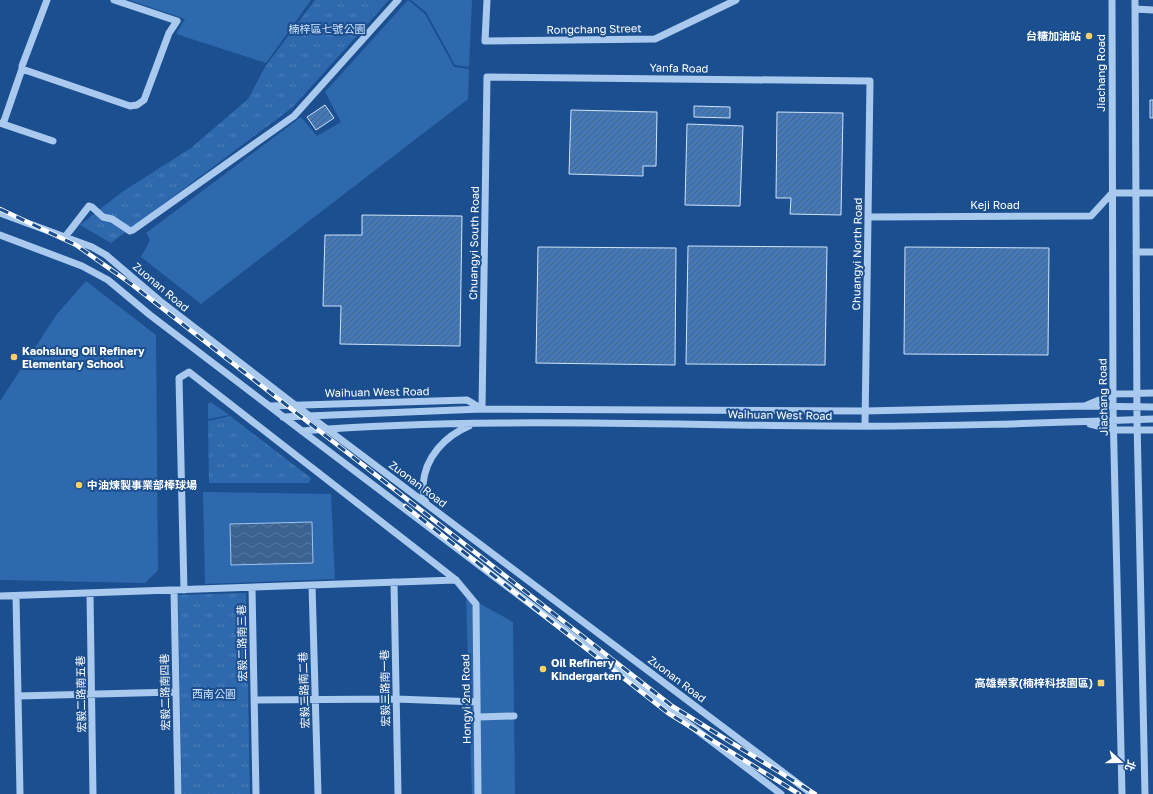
<svg xmlns="http://www.w3.org/2000/svg" width="1153" height="794" font-family="'Golos Text','Noto Sans TC',sans-serif">
<style>
.grass{fill:#2e69ad}
.park{fill:url(#park-tufts)}
.water{fill:url(#water-waves);stroke:#9cc4f0}
.building{fill:url(#building-hatch);stroke:#cfe3fa}
.lines{fill:none;stroke-linecap:round;stroke-linejoin:round}
.minor{stroke:#a9c9ee;stroke-width:7}
.rail-casing{stroke:#fff;stroke-width:4.5}
.rail{stroke:#1b4f8f;stroke-width:3;stroke-dasharray:9;stroke-linecap:butt}
.poi-dot{fill:#ffd166;stroke:#1b4f8f;stroke-width:1.5}
.labels{text-anchor:middle;stroke-width:4;stroke-linejoin:round;paint-order:stroke}
.park-label{font-size:11px;fill:#cfe3fa;stroke:#1b4f8f}
.street-label{font-size:11px;fill:#fff;stroke:#1b4f8f}
.poi-label{font-size:11px;font-weight:bold;fill:#fff;stroke:#1b4f8f;text-anchor:start}
</style>
<defs>
<pattern id="park-tufts" width="24" height="20" patternUnits="userSpaceOnUse"><rect width="24" height="20" fill="#2e69ad"/><path d="M3 7l-1-3M5 7V3M7 7l1-3M15 17l-1-3M17 17v-4M19 17l1-3" fill="none" stroke="#4d80b9"/></pattern>
<pattern id="water-waves" width="16" height="10" patternUnits="userSpaceOnUse"><rect width="16" height="10" fill="#3c6290"/><path d="M0 5q4-4 8 0t8 0" fill="none" stroke="#597aa1"/></pattern>
<pattern id="building-hatch" width="6" height="6" patternUnits="userSpaceOnUse"><rect width="6" height="6" fill="#4478b7"/><path d="M-1 1l2-2M0 6l6-6M5 7l2-2" fill="none" stroke="#486282"/></pattern>
</defs>
<rect width="100%" height="100%" fill="#1b4f8f"/>
<path class="grass" d="M129,0h182l-45,63 -90,-29 9,-15z
M408,0l17,14 29,53 15,2 -1,30 -267,205 -60,-47 9,-17 -4,-7 155,-116 16,19 24,-14 -16,-30z
M411,0h61l-3,67 -14,-2 -29,-53z
M86,281l70,54 2,235 -13,13 -145,-3v-179l57,-87z
M210,402l2,1 17,12 -21,4v-15z
M203,492l128,2 4,85 -130,5z
M466,596l47,26 2,172h-43z"/>
<path class="park" d="M315,0h74l-96,107 -182,136 -31,-18 42,-33 69,-44 57,-49 17,-32z
M230,416l81,62 -2,5h-100l-1,-62z
M246,593l4,201h-68l-4,-199z"/>
<path class="water" d="M312,522l1,41 -82,2 -1,-41z"/>
<path class="building" d="M1150,100h3v18h-3z
M325,105l9,13 -18,12 -9,-13z
M694,106l36,1v11l-36,-1z
M571,110l86,2 -1,54h-13v10l-74,-2z
M777,112l66,1 -2,102 -51,-1 1,-16h-15z
M687,124l56,2 -3,80 -55,-1z
M362,215l100,1 -2,130 -120,-2 1,-38h-18l2,-71h37z
M688,246l139,1 -2,118 -139,-1z
M538,247l138,1 -1,117 -139,-2z
M905,247l144,1 -1,107 -144,-1z"/>
<g class="lines">
<path class="minor" d="M47,0l-25,66v3l108,37 7,-1 7,-5 25,-67 8,-12 -63,-21
M487,0l-2,41 170,-2 81,-39
M1112,0l1,408 9,386
M1135,0l2,420 8,374
M1135,9l18,1
M0,123l53,18
M3,124l19,-55
M1112,193h41
M0,213l92,34 14,8 54,46 135,104 517,389
M868,217l223,-1 21,-23
M0,235l82,31 26,14 42,35 152,116 479,363
M65,237l24,-31 3,1 11,10 9,2 18,12 3,-1 161,-114 104,-116
M1136,252h17
M1087,405l27,-11 39,-1
M270,406l197,-6 15,9
M482,409l5,-332 383,4 -5,345
M283,417l199,-8 383,2 219,-5 69,1
M1090,424l24,6h39
M302,431c176,-14 353,-6 530,-5 107,1 214,-3 321,-7
M426,503c-1,-6 -4,-12 -3,-18 2,-28 22,-49 46,-59
M394,582l4,212
M312,585l6,209
M252,588l4,206
M174,590l4,204
M184,590l-5,-212 10,-6 267,208 20,24 2,190
M90,593l3,201
M0,596l456,-16
M16,596l4,198
M18,696l158,-4
M254,700l142,-1 81,3
M478,717l36,-1"/>
<g class="rail-casing">
<path id="rail" d="M0,209l76,36 54,38 542,423 143,88
M405,506l263,207 131,81"/>
</g>
<use href="#rail" class="rail"/>
</g>
<g class="poi-dot">
<circle cx="1089" cy="36" r="4"/>
<circle cx="14" cy="357" r="4"/>
<circle cx="79" cy="485" r="4"/>
<circle cx="543" cy="669" r="4"/>
<rect x="1097" y="679" width="8" height="8" rx="2"/>
</g>
<g class="labels">
<g class="park-label">
<text x="327" y="33">楠梓區七號公園</text>
<text x="214" y="698">西南公園</text>
</g>
<g class="street-label">
<text transform="translate(594 29) rotate(-1)" y="4">Rongchang Street</text>
<text transform="translate(679 68) rotate(1)" y="4">Yanfa Road</text>
<text transform="translate(1101 73) rotate(-90)" y="4">Jiachang Road</text>
<text x="995" y="209">Keji Road</text>
<text transform="translate(474 243) rotate(-89)" y="4">Chuangyi South Road</text>
<text transform="translate(857 254) rotate(-89)" y="4">Chuangyi North Road</text>
<text transform="translate(161 287) rotate(40)" y="4">Zuonan Road</text>
<text transform="translate(377 392) rotate(-1)" y="4">Waihuan West Road</text>
<text transform="translate(1103 397) rotate(-91)" y="4">Jiachang Road</text>
<text transform="translate(780 415) rotate(1)" y="4">Waihuan West Road</text>
<text transform="translate(418 484) rotate(37)" y="4">Zuonan Road</text>
<text transform="translate(242 643) rotate(-91)" y="4">宏毅二路南三巷</text>
<text transform="translate(677 679) rotate(37)" y="4">Zuonan Road</text>
<text transform="translate(385 688) rotate(-91)" y="4">宏毅二路南一巷</text>
<text transform="translate(304 690) rotate(-92)" y="4">宏毅二路南二巷</text>
<text transform="translate(165 692) rotate(-91)" y="4">宏毅二路南四巷</text>
<text transform="translate(81 694) rotate(-91)" y="4">宏毅二路南五巷</text>
<text transform="translate(466 699) rotate(-91)" y="4">Hongyi 2nd Road</text>
</g>
<g class="poi-label">
<text x="1081" y="40" text-anchor="end">台糖加油站</text>
<text x="22" y="355">Kaohsiung Oil Refinery<tspan x="22" dy="13">Elementary School</tspan></text>
<text x="87" y="489">中油煉製事業部棒球場</text>
<text x="551" y="667">Oil Refinery<tspan x="551" dy="13">Kindergarten</tspan></text>
<text x="1093" y="687" text-anchor="end">高雄榮家(楠梓科技園區)</text>
</g>
</g>
<g transform="translate(1121 762) rotate(111)" stroke="#1b4f8f" stroke-width="3" paint-order="stroke">
<path d="M0-3L7 15L0 10L-7 15Z" fill="#ffffff"/>
<text y="-6" font-size="11" font-weight="bold" text-anchor="middle" fill="#ffffff">北</text>
</g>
</svg>
